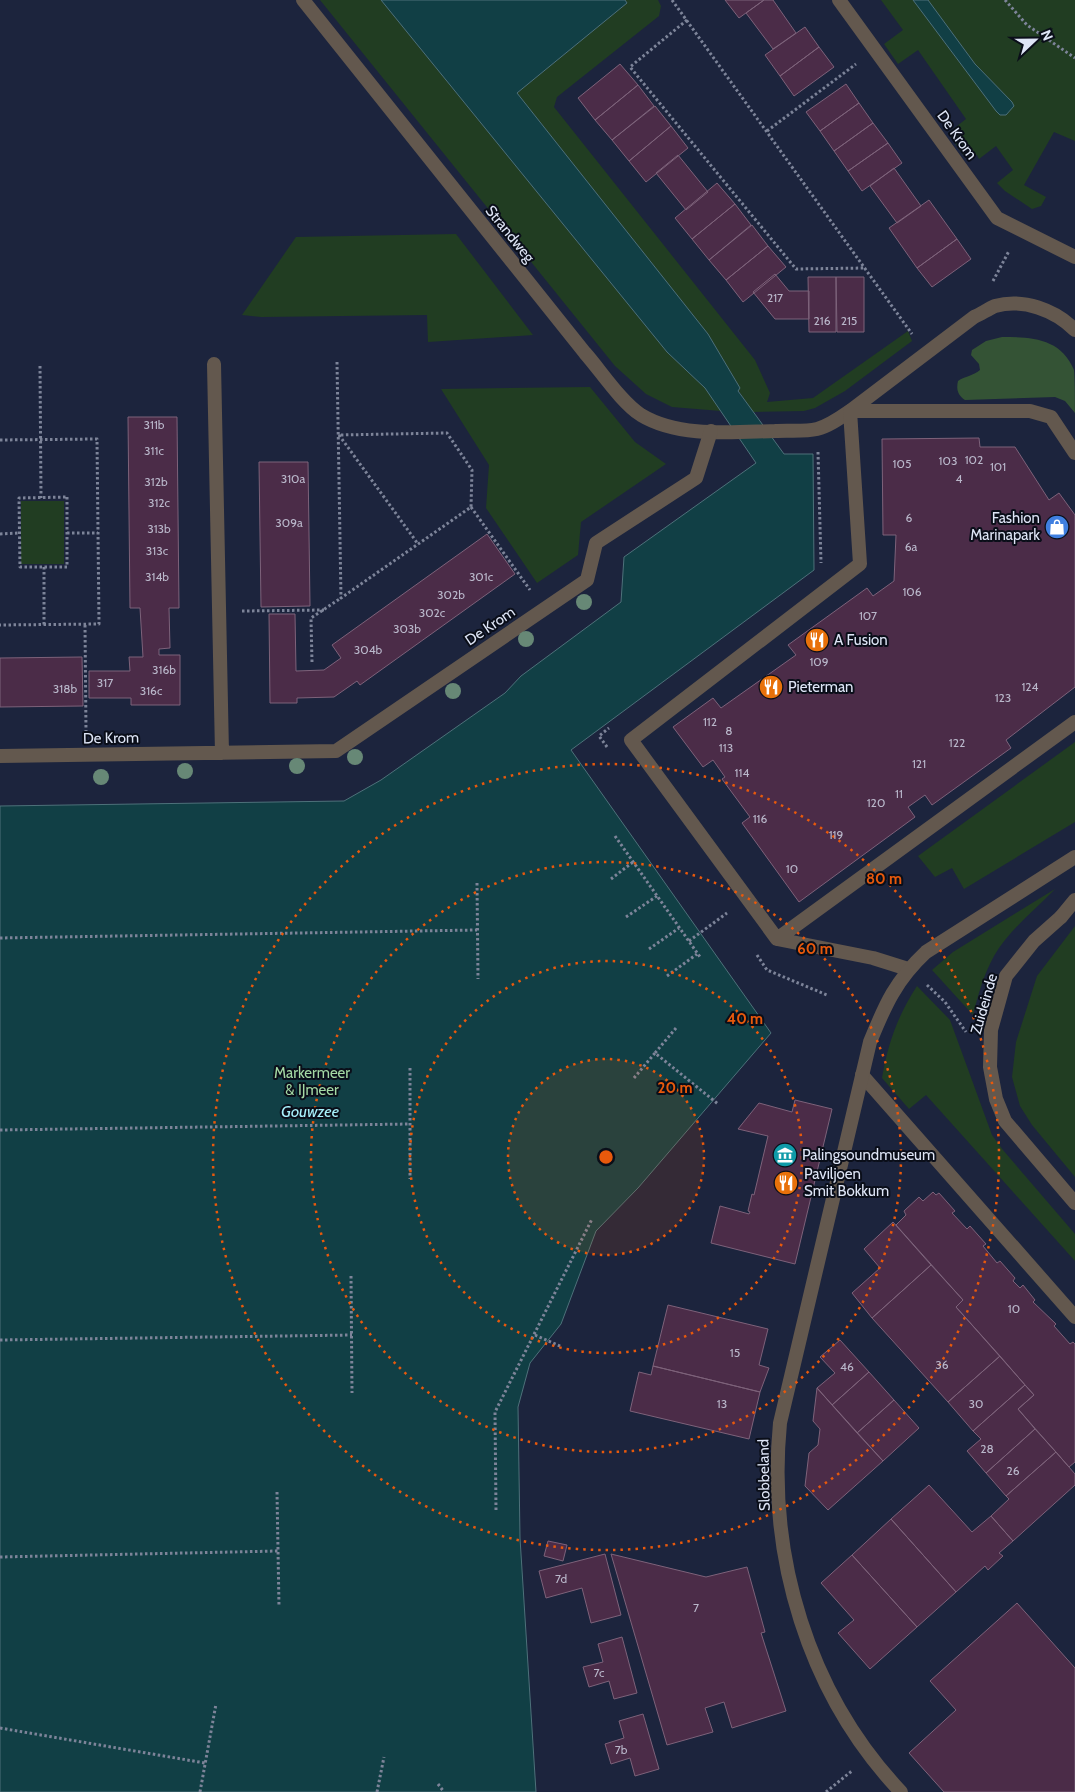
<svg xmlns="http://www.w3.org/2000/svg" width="1075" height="1792" font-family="Cabin,sans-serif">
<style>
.green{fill:#213d22}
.forest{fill:#345335}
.water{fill:#113f45;stroke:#4e717a}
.building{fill:#4b2c48;stroke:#7d627a}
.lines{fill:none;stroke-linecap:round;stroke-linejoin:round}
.path{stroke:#7d8499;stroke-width:3;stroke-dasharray:2.5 2.5;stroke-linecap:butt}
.service{stroke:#63584e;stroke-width:14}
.pedestrian{stroke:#63584e;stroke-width:14}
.minor{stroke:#63584e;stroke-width:14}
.tree{fill:#678876}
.ring{fill:none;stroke:#e8590c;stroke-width:2.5;stroke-dasharray:2.5 5}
.labels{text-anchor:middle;stroke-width:4;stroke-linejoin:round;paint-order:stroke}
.number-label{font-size:12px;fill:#b9b7ca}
.street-label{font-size:15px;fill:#dee5f6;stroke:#0a0e19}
.poi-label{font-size:15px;fill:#dee5f6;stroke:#0a0e19;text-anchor:start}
.park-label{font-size:15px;fill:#a4d9a4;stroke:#0a0e19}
.water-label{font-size:16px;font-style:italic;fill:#a8f1fc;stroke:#0a0e19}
.centre{fill:#e8590c;stroke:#0a0e19;stroke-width:2.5}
.ring-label{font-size:15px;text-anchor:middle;font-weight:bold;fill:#e8590c;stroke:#0a0e19;stroke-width:4;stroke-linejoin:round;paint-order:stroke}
</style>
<rect width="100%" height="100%" fill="#1c243d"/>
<path class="green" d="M320,0h61l286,352 38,36 16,23 -49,-4 -26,-13 -31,-28z
M625,0h33l3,6 -2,10 -102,81 -3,10 201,253 15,33 -3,9 46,-4 95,-67 4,10 -67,50 -30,17 -11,3 -51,1 -15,-22 2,-2 -32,-54 -191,-241 110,-90z
M881,0h32l83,111 16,-9 -37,-38 -47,-64h147v141l-21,-9 -30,53 22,12 -5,9 -9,3 -27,-18 -8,-8 16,-13 -17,-24 -17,13 -2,-4h-14l-15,-22 18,-14 -48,-69 -20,14 -14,-20 19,-14z
M456,234l77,101 -105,7 -1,-27 -166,2 -19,-2 54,-78z
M590,387l45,55 31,22 -85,58 -3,33 -41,28 -51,-75 3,-43 -48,-76z
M21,501h43v63h-43z
M1075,742v80l-111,67 -12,-21 -17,9 -17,-21z
M1055,889c-20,21 -46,41 -61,67 -10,18 -16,39 -21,59l-41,-45 21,-18z
M1075,926v251l-43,-52 -12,-19 -8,-29 4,-35 21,-66z
M917,986l33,34 42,115 11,15 72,84v27l-149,-166 -17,14 -27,-31c6,-35 16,-63 35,-92z"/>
<path class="forest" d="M1002,337c29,0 59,1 72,33 1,9 1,33 1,43l-10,-12 -10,-4 -90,3c-7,-5 -9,-10 -7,-19 7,-5 15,-5 22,-11l-1,-6 -8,-9 1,-5 14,-9z"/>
<path class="water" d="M381,0h244l2,3 -110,90 191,241 32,54 -2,3 3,4 43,59h29l1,116 -243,180 200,283 -133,155 -42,43 -35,93 -31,39 -12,44 2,131 16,254h-536v-986l344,-5 37,-21 124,-87 16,-17 100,-74 3,-45 132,-94 -51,-75 -38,-36z
M913,0h15l47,64 37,38 2,4 -8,9h-6l-4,-4z"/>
<path class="building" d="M725,0h39l-25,18z
M764,0h9l23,33 -23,16 -27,-36z
M805,27l14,20 -39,29 -15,-21z
M819,47l15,20 -40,29 -14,-20z
M620,64l18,21 -43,35 -17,-22z
M846,84l13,19 -39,28 -14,-19z
M638,85l16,21 -42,34 -17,-20z
M859,103l14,20 -39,28 -14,-20z
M655,106l16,20 -42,35 -17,-21z
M873,123l15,20 -40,28 -14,-20z
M671,126l17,22 -42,34 -17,-21z
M888,143l14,20 -40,28 -14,-20z
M678,155l30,37 -22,18 -30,-37z
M894,168l27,38 -24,17 -27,-37z
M717,183l18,21 -43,35 -17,-21z
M929,200l28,39 -40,29 -28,-40z
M735,204l16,21 -42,35 -17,-21z
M752,225l16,21 -42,34 -17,-20z
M957,239l14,20 -39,28 -15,-19z
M768,246l18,21 -43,35 -17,-22z
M775,274l14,17h20v28h-34l-22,-27z
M808,277h28v55h-27z
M836,277h28v55h-27z
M128,417h49l2,191h-10l1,40 -11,1v6h21v50h-49v-7h-42v-27h41l-1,-14h14l-3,-49h-10z
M979,438l1,9h35l34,53 10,-7 16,22v172l-69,53 5,8 -79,57 -7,-10 -17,12 7,10 -116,85 -57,-79 8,-6 -28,-38 3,-2 -12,-17 -10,7 -30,-40 40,-29 8,10 75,-53 -8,-10 79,-57 6,8 21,-15 2,-46h-13l-1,-96z
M259,462h49l2,144 -49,1z
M487,534l28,40 -155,111 -3,-4 -23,16 -37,1v5h-27l-1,-89h26l1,57 28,-1 17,-12 -9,-13z
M82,657l1,49 -83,1v-49z
M795,1100l37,9 -37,155 -84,-21 9,-37 29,8 1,-2 -2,-1 4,-17 2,1 14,-59 -30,-7 21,-26 33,9z
M933,1192l3,3 3,-2 16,18 -3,2 15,16 3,-3 16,18 -3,2 14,17 3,-2 15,17 -2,3 7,7 3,-3 12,15 -2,2 23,22 -2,2 16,18 3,-2 2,2v118l-6,5 -51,-58 16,-14 -78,-88 7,-7 -67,-75 10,-10 -2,-4 15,-14 4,4z
M893,1222l38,43 -59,53 -20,-25 28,-25 -16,-19z
M931,1265l32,35 -7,7 44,49 -52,46 -76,-84z
M668,1305l100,24 -9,36 10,3 -9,24 -107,-26z
M840,1340l29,32 -37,33 -15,-17 18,-15 -15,-16z
M1000,1356l25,29 -52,46 -25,-29z
M653,1366l107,26 -11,47 -119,-28 9,-39 12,3z
M869,1372l25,28 -37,33 -25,-28z
M1025,1385l9,10 -16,14 17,20 -49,44 -19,-22 14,-12 -8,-8z
M817,1388l66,73 -55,49 -23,-24 4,-33 9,-8 2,-16 -7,-8z
M894,1400l25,28 -36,33 -26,-28z
M1035,1429l21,23 -50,44 -20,-23z
M1056,1452l19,22v11l-62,56 -22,-25 18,-17 -3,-3z
M929,1485l43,47 19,-16 22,25 -14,12 4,3 -15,14 -3,-4 -29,26 -65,-73z
M891,1519l65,73 -39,35 -65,-72z
M548,1541l19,4 -4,16 -19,-5z
M605,1554l16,61 -30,8 -9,-35 -36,10 -7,-27z
M611,1554l95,23 41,-10 18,65 -4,1 25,78 -54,17 -8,-26 -19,6 8,24 -46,13z
M852,1555l65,72 -47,42 -32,-36 16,-13 -33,-37z
M1017,1603l58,65v124h-131l-35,-39 47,-43 -26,-29z
M622,1637l15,56 -23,6 -5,-18 -20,6 -6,-20 20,-5 -5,-18z
M643,1714l16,55 -24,7 -5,-18 -19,6 -6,-20 19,-6 -5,-17z"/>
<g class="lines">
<path class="path" d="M672,0l240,334
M1005,0l22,25 48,33
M687,20l-57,47 166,202 69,-1
M767,131l89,-67
M993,281l16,-30
M337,362l4,236 130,-91 1,-37 -25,-37 -109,2
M40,366l1,132
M339,435l79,109
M0,440l97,-1 2,185 -99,1
M818,452l3,111
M67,497v70h-47l-1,-69z
M471,507l59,83
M67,533h31
M0,534l19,-1
M44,567v58
M242,611l82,-1
M85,625l1,107
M312,662l-1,-44 30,-20
M607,747l-8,-11 10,-8
M615,836l85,121
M611,879l22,-17
M477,883l1,96
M626,917l31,-21
M0,938l477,-8
M689,941l38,-28
M649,949l30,-21
M757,955l10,15 60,25
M667,976l30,-22
M927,985l18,17 21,30
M676,1028l-21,25 63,51
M410,1068v111
M634,1078l21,-25
M0,1130l410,-6
M351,1276l1,117
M535,1335l27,12
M0,1340l352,-5
M277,1492l2,115
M496,1510l-1,-98 97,-193
M0,1557l278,-6
M0,1728l205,35
M438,1784l6,8
M200,1792l16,-88
M377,1792l7,-35
M826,1792l27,-22"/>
<path class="service" d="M303,0l282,353c16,18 36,49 56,62 38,23 92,17 134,16 13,-1 29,1 42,-2 12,-3 23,-11 33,-18l124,-94c7,-3 14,-8 21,-11 28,-8 60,4 80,24
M839,0l158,218 78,39
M862,1075l213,242"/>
<path class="pedestrian" d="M214,364l8,389
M0,756l336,-5 251,-171 9,-37 100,-65 15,-47
M1061,917l-27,24 -28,35 -15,54 -1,37 6,32 9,22 70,82
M777,939l298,-217
M908,969l-35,-11 -96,-19 -146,-199 229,-176 -10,-153h180l21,6 24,36"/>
<path class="minor" d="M1061,917l14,-17
M901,1792c-93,-98 -134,-236 -121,-369l90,-381c15,-37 26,-62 56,-90l149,-95"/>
</g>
<g class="tree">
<circle cx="584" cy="602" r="8"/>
<circle cx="526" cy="639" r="8"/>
<circle cx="453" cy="691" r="8"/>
<circle cx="355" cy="757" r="8"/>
<circle cx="297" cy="766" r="8"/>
<circle cx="185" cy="771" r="8"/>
<circle cx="101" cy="777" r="8"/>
</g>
<circle cx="606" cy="1157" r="98" fill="#e8590c" fill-opacity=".12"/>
<g class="ring">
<circle cx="606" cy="1157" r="98"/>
<circle cx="606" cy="1157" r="196"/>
<circle cx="606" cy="1157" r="295"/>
<circle cx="606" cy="1157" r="393"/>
</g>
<defs>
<g id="shop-disc" transform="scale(1.25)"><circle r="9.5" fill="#3f7fe0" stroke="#0a0e19"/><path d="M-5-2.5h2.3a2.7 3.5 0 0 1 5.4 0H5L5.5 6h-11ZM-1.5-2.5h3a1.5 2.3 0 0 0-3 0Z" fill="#fff"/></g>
<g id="restaurant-disc" transform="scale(1.25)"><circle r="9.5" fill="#e8710a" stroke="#0a0e19"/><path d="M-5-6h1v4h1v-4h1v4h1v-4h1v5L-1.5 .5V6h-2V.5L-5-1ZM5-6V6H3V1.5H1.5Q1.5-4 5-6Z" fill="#fff"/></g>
<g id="museum-disc" transform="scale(1.25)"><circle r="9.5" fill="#0f9aa8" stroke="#0a0e19"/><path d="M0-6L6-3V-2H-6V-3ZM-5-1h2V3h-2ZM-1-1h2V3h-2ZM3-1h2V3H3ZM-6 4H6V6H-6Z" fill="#fff"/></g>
</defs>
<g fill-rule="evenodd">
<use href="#shop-disc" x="1057" y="527"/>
<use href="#restaurant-disc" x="817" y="640"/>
<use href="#restaurant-disc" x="771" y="687"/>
<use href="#museum-disc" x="785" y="1155"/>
<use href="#restaurant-disc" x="786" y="1183"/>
</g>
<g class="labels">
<g class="number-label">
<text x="775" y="302">217</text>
<text x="822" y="325">216</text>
<text x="849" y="325">215</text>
<text x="154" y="429">311b</text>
<text x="154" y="455">311c</text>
<text x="974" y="464">102</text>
<text x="948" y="465">103</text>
<text x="902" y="468">105</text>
<text x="998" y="471">101</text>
<text x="293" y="483">310a</text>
<text x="959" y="483">4</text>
<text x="156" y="486">312b</text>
<text x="159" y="507">312c</text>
<text x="909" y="522">6</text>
<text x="289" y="527">309a</text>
<text x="159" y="533">313b</text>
<text x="911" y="551">6a</text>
<text x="157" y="555">313c</text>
<text x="157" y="581">314b</text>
<text x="481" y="581">301c</text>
<text x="912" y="596">106</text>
<text x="451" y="599">302b</text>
<text x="432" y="617">302c</text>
<text x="868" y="620">107</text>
<text x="407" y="633">303b</text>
<text x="368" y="654">304b</text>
<text x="819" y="666">109</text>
<text x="164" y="674">316b</text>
<text x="105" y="687">317</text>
<text x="1030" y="691">124</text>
<text x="65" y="693">318b</text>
<text x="151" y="695">316c</text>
<text x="1003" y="702">123</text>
<text x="710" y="726">112</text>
<text x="729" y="735">8</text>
<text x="957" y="747">122</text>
<text x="726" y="752">113</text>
<text x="919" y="768">121</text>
<text x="742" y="777">114</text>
<text x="899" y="798">11</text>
<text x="876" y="807">120</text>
<text x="760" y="823">116</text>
<text x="836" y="839">119</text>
<text x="792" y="873">10</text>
<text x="1014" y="1313">10</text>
<text x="735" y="1357">15</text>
<text x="942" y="1369">36</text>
<text x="847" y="1371">46</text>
<text x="722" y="1408">13</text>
<text x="976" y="1408">30</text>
<text x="987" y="1453">28</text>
<text x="1013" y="1475">26</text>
<text x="561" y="1583">7d</text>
<text x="696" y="1612">7</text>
<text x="599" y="1677">7c</text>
<text x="621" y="1754">7b</text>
</g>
<g class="street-label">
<text transform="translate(957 135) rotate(54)" y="5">De Krom</text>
<text transform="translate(510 234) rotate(51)" y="5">Strandweg</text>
<text transform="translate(490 626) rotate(-34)" y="5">De Krom</text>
<text transform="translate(111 738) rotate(-1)" y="5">De Krom</text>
<text transform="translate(984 1004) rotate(-74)" y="5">Zuideinde</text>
<text transform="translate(764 1475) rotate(-91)" y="5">Slobbeland</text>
</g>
<g class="poi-label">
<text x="1040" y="523" text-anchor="end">Fashion<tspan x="1040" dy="17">Marinapark</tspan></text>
<text x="834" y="645">A Fusion</text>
<text x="788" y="692">Pieterman</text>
<text x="802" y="1160">Palingsoundmuseum</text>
<text x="804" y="1179">Paviljoen<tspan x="804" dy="17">Smit Bokkum</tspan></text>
</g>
<g class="park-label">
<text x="312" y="1078">Markermeer<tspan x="312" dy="17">&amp; IJmeer</tspan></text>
</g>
<g class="water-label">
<text x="310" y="1117">Gouwzee</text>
</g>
</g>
<circle cx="606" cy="1157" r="8" class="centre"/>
<g class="ring-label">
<text x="884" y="884">80 m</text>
<text x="815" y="954">60 m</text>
<text x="745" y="1024">40 m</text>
<text x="675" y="1093">20 m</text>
</g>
<g transform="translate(1035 40) rotate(68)" stroke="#0a0e19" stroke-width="4" paint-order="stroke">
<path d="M0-4L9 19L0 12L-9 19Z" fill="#dee5f6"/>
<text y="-8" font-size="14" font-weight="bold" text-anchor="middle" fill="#dee5f6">N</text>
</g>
</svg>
